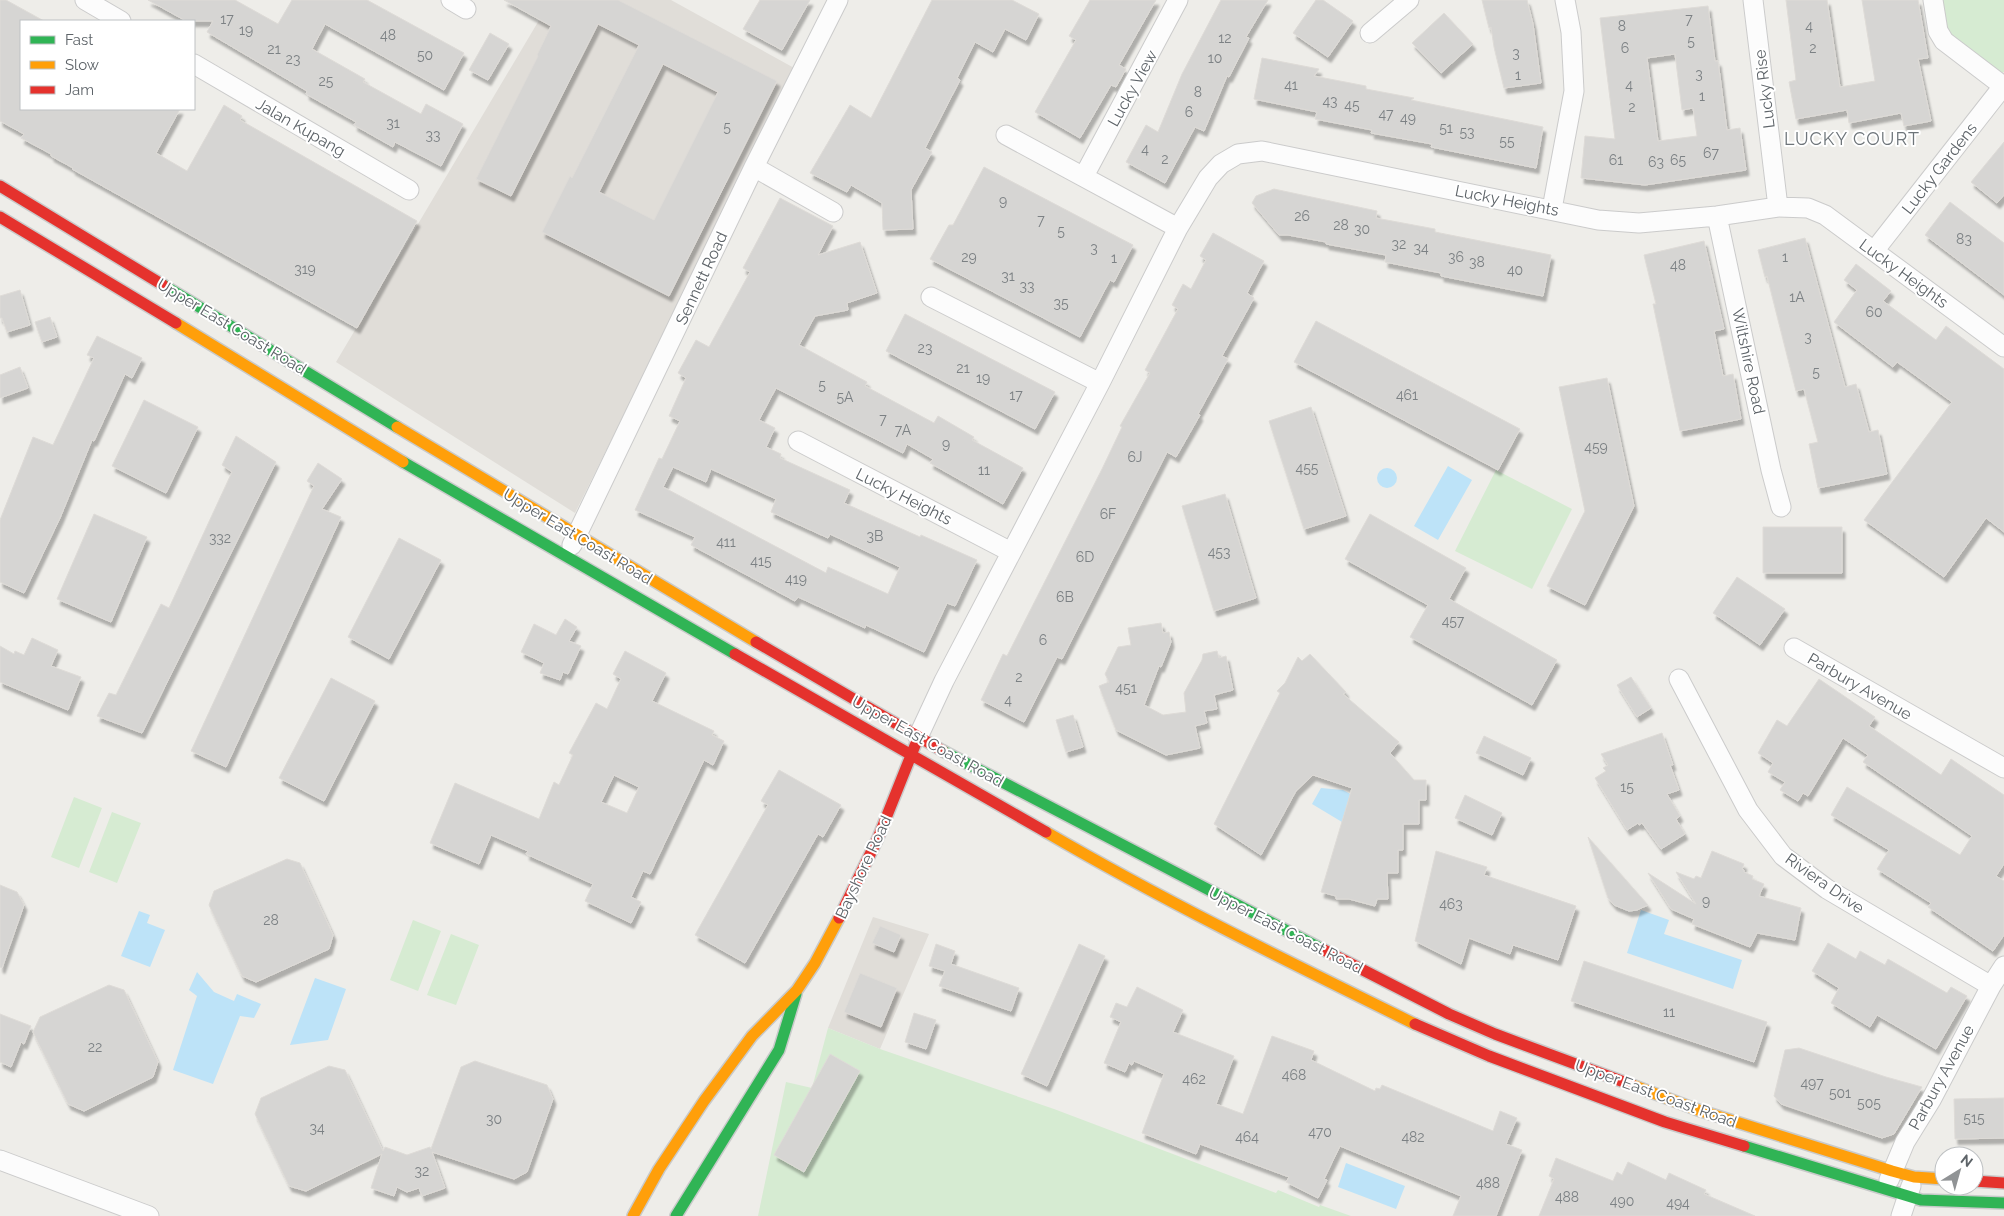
<svg xmlns="http://www.w3.org/2000/svg" width="2004" height="1216" font-family="Raleway,sans-serif">
<style>
.education{fill:#e0ddd8}
.green{fill:#d6ebd2}
.water{fill:#bde3f8}
.building{fill:#d6d5d3;stroke:#dedbd7;fill-rule:evenodd;filter:url(#shadow)}
.lines{fill:none;stroke-linecap:round;stroke-linejoin:round}
.street-casing{stroke:#cbcbcb;stroke-width:21}
.fast-casing{stroke:#c9caca;stroke-width:14}
.slow-casing{stroke:#c9caca;stroke-width:14}
.jam-casing{stroke:#c9caca;stroke-width:14}
.street{stroke:#fcfcfc;stroke-width:19}
.fast{stroke:#30b455;stroke-width:11}
.slow{stroke:#ff9f0a;stroke-width:11}
.jam{stroke:#e5322d;stroke-width:11}
.labels{text-anchor:middle;stroke-width:4;stroke-linejoin:round;paint-order:stroke}
.number-label{font-size:14px;fill:#7c8184}
.street-label{font-size:16px;fill:#5d6368;stroke:#fff}
.neighbourhood-label{font-size:18px;letter-spacing:1px;fill:#6e757a;stroke:#fff}
</style>
<defs>
<filter id="shadow"><feDropShadow dx="3" dy="5.5" stdDeviation="1" flood-color="#0004"/></filter>
</defs>
<rect width="100%" height="100%" fill="#eeede9"/>
<path class="education" d="M551,0h120l125,69 -221,444 -239,-151z
M873,917l56,17 -49,115 -52,-21z"/>
<path class="green" d="M1940,0h64v72l-6,1 -50,-38z
M1496,470l76,39 -40,80 -77,-38z
M74,797l28,11 -23,60 -28,-11z
M112,812l29,11 -24,60 -28,-11z
M413,920l28,11 -23,60 -28,-11z
M451,934l28,11 -23,60 -29,-10z
M828,1028l52,21 174,60 222,84 2,-3 41,17 1,-2 31,11h-593l28,-134 26,6z"/>
<path class="water" d="M1448,466l24,14 -34,60 -24,-14z
M1377 478a10 10 0 1 1 20 0a10 10 0 1 1-20 0Z
M1321,788l22,2 13,7 -14,25 -30,-18z
M1641,910l28,10 -5,14 78,26 -9,29 -106,-36z
M139,911l11,4 -3,8 18,7 -15,37 -29,-11z
M197,972l17,20 20,9 3,-7 24,10 -7,14 -14,-2 -27,68 -40,-14 24,-74 -8,-6z
M315,978l31,11 -18,51 -38,5z
M1346,1163l59,23 -9,23 -58,-22z"/>
<path class="building" d="M0,0h6l38,21h-23v88h159l-24,44 31,18 37,-66 18,11 -2,4 177,101 -60,107 -285,-159 1,-1 -22,-12v-2l-30,-16 3,-4 -24,-13z
M148,0h87l43,24 14,-24h75l97,53 -20,37 -119,-66 -13,25 53,30 -2,3 58,32 5,-10 37,20 -22,42 -46,-24 -2,5 -39,-22 2,-3 -50,-28 1,-3 -100,-59 6,-11h-27z
M504,0h114l159,81 -108,215 -127,-64 28,-56 2,2 67,-133 -41,-21 -87,172 -35,-17 62,-123 -1,-1 14,-29zM663,64l55,28 -64,128 -55,-28z
M760,0h50l-28,50 -39,-21z
M932,0h80l27,14 -13,26 -21,-11 -12,23 -18,-10 -18,36 3,2 -35,68 7,4 -21,38 2,39 -30,1 -1,-27 -31,-18 -4,7 -37,-19 40,-68 21,13z
M1090,0h66l-37,65 7,4 -10,18 -5,-2 -31,53 -45,-26 41,-72 -7,-4z
M1221,0h47l-22,37 3,1 -20,39 -2,-1 -23,55 -9,-4 -30,56 -39,-21 20,-37 12,7 24,-58z
M1316,0h7l30,21 -25,36 -35,-24z
M1482,0h45l6,24 8,59 -37,5 -10,-41 -3,-20 -2,1z
M1786,0h41l13,87 35,-6 -13,-81h56l10,58 -10,1 13,62 -27,5 -3,-13 -52,10 -2,-13 -51,9 -7,-37 7,-2z
M1708,6l7,55h3l9,69 13,-2 6,42 -101,15 -64,-7 4,-42 30,3 -15,-121zM1675,54l7,56 11,-2 4,28 -39,5 -11,-83z
M1444,13l29,31 -32,29 -29,-30z
M490,33l19,11 -21,36 -19,-10z
M1262,58l57,11 -5,7 52,10v3l48,9 -3,2 132,27 -7,41 -105,-21 1,-3 -61,-11 1,-3 -57,-11 2,-7 -63,-13z
M2004,142v53l-7,8 -26,-21z
M984,167l149,78 -19,37 -4,-2 -30,57 -150,-78 19,-34h4z
M1274,189l103,22 -1,7 59,11v3l116,23 -8,41 -102,-20v-3l-56,-11 1,-7 -60,-11v-2l-38,-7h-9l-27,-32 4,-7z
M780,198l53,28 -15,29 42,-13 17,51 -30,10 1,7 -33,6 -16,29 68,37 -2,4 69,37 4,-7 36,21 -2,3 51,28 -20,36 -73,-41 3,-4 -26,-15 -4,9 -127,-65 -17,32 16,8 -9,19 15,7 -1,4 70,32 -6,13 76,34 1,-2 56,25 -22,46 -8,-3 -23,49 -58,-27 -1,3 -67,-31 -3,4 -104,-56 4,-8 -60,-27 24,-52 3,1 18,-38 -11,-5 17,-38 -8,-5 18,-33 13,7 41,-75 -7,-4zM673,467l33,15 5,-13 65,30 -5,13 57,26 2,-4 70,33 -12,27 -60,-27 -2,6 -163,-86z
M1950,202l54,41v52l-79,-60z
M1213,233l51,28 -17,32 7,5 -32,58 6,3 -30,55 2,1 -24,42 -9,-5 -105,207 -5,-2 -33,65 -43,-22 22,-46 4,2 95,-187 20,-42 -2,-1 30,-53 -5,-3 33,-61 -6,-4 11,-21 8,5 15,-29 -6,-4z
M1805,238l40,149 11,-3 13,48 9,-2 9,44 -69,14 -9,-44 9,-2 -14,-53 -8,2 -29,-115 -2,1 -7,-27z
M1704,241l20,88 -10,2 9,45 10,-2 8,45 -61,12 -27,-127h3l-12,-49z
M1856,264l35,27 -8,10 53,39 10,-14 58,43v163l-18,-14 -42,59 -80,-57 88,-118 -55,-40 -4,5 -59,-45 23,-32 -13,-10z
M20,290l10,35 -23,7 -5,-14h-2v-22z
M905,314l150,78 -20,37 -149,-78z
M50,317l7,20 -15,5 -7,-20z
M1316,321l204,108 -22,41 -204,-108z
M97,336l45,22 -10,20 -7,-4 -31,67 -2,-1 -32,78 -36,75 -24,-11v-62l33,-83 20,8 41,-87 -7,-3z
M20,367l8,21 -28,10v-23z
M1607,378l27,128 -49,99 -38,-19 38,-75 -26,-124z
M144,400l54,27 -32,66 -54,-27z
M1311,407l35,109 -42,13 -35,-108z
M236,436l40,26 -134,271 -45,-17 12,-23 7,2 45,-91 8,4 63,-136 -10,-7z
M318,463l24,16 -20,30 19,8 -115,250 -35,-16 123,-265 -7,-5z
M1225,494l31,104 -42,13 -32,-105z
M94,514l53,23 -36,85 -54,-23z
M1370,514l96,54 -17,31 108,61 -25,45 -122,-68 18,-32 -83,-46z
M1763,527h79v46h-79z
M399,538l42,22 -52,99 -41,-22z
M1737,577l48,32 -25,36 -47,-32z
M565,619l12,8 -8,14 12,5 -13,28 -5,-2 -3,8 -20,-7 4,-10 -23,-11 13,-28 22,11z
M1161,623l2,10 6,-1 2,10 -10,25 -2,-1 -15,39 19,10 23,-3 -2,-19 18,-33 1,-6 14,-3 2,7 7,-2 7,34 -19,5 3,14 -13,2 3,12 -12,3 5,22 -34,7 -50,-25 -17,-44 10,-4 -4,-8 13,-27 13,-2 -3,-17z
M32,638l26,12 -7,16 30,11 -13,33 -68,-28v-36l14,8 1,-3 9,4z
M625,651l41,22 -14,28 62,30 -2,4 12,6 -11,24 -9,-5 -54,114 -7,-3 -12,26 10,5 -10,21 -46,-22 8,-17 -67,-30 2,-3 -37,-16 -12,29 -49,-21 25,-60 84,36 15,-37 5,3 14,-30 -4,-2 27,-50 11,6 14,-30 -8,-5zM614,775l25,12 -12,26 -26,-11z
M1310,654l36,38 -3,2 56,48 -9,11 24,27h12v20h-7v24h-16v26h-5v23h-11l1,26h-11l-2,7 -26,-7h-13v-3l-15,-4 31,-104 -39,-13 -17,16 -35,64 -47,-31 66,-131 -3,-2 8,-8 13,-26 4,4z
M1631,677l20,31 -14,9 -20,-32z
M331,678l44,23 -51,100 -45,-23z
M1819,679l56,38 -6,9 72,49 10,-16 53,36v69l-8,12 8,5v54l-11,16 -65,-44 3,-4 -54,-34 12,-19 -58,-35 16,-28 113,68 12,-19 -109,-74 5,-7 -25,-17 -35,58 -5,-3 -5,8 -18,-11 5,-8 -17,-10 5,-9 -15,-10 19,-33 10,6z
M1073,715l10,32 -17,5 -10,-32z
M1662,733l11,32h-3l9,25 -12,4 13,22 -4,3 9,15 -24,15 -19,-26 -3,2 -1,-2 -11,7 -32,-52 11,-7 -3,-3 5,-3 -7,-11z
M1484,736l47,22 -8,17 -47,-22z
M779,770l62,35 -18,32 -5,-3 -73,129 -50,-28 73,-130 -7,-4z
M1465,795l37,18 -10,22 -37,-17z
M1588,837l60,68 -11,5 -8,1 -15,-6 -6,-7z
M1436,851l51,16 -3,8 92,31 -18,54 -45,-15 -3,9 -41,-16 -8,26 -46,-23z
M1712,851l32,13 -2,5 2,1v2l9,4 -1,3 12,5 -5,12 42,12 -6,32 -38,-7 -7,14 -58,-23 2,-5 -23,-10 -23,-36 48,31 -20,-32 18,7 2,-3 5,2z
M287,859l13,4 33,72 -4,14 -73,33 -14,-6 -33,-71 5,-14z
M0,885l17,7 7,13 -22,63 -2,-1z
M880,926l21,9 -7,17 -22,-9z
M1828,943l28,16 4,-8 25,14 3,-6 59,34 4,-6 16,9 -31,53 -59,-34 -7,12 -39,-24 8,-15 -27,-17z
M936,944l19,7 -4,13 68,24 -8,23 -72,-25 6,-15 -16,-5z
M1079,944l26,12 -58,130 -26,-12z
M1584,961l183,61 -13,40 -183,-61z
M860,973l37,15 -16,39 -37,-15z
M109,985l15,5 34,72 -5,15 -69,34 -16,-7 -35,-72 7,-15z
M1137,987l46,23 -10,22 61,24 -18,48 27,10 29,-78 42,15 -3,9 64,31 1,-3 4,1 2,-4 111,46 7,-20 17,7 -11,26 16,6 -26,66h-43l8,-20 -121,-50 -16,33 3,1 -9,18 -32,-16 3,-5 -89,-33 -4,10 -54,-21 22,-59 -30,-13 -2,4 -3,-2 -4,9 -21,-9 17,-41 -11,-5 6,-14 11,4z
M914,1013l22,7 -10,29 -21,-7z
M0,1014l31,12 -7,18 -3,-2 -10,25 -11,-5z
M1799,1048l87,29 36,10 -28,47 -12,4 -101,-34 -7,-8 11,-46z
M830,1054l30,17 -56,101 -30,-17z
M475,1061l72,24 6,14 -26,73 -13,7 -82,-27 13,36 -23,8 -3,-8 -12,4 -10,-5 -3,9 -23,-8 11,-34 -76,37 -17,-5 -34,-72 6,-16 68,-32 16,4 38,81 2,-4 22,8 23,-8 1,2 30,-82z
M2004,1098v40l-49,1 -1,-40z
M1556,1158l57,23 4,-9 5,3 6,-13 38,18 3,-7 37,17 -2,4 51,22h-216l15,-37 -5,-3z"/>
<g class="lines">
<g class="street-casing">
<path id="street" d="M85,0l36,21
M451,0l15,9
M1753,0l25,207
M1933,0l5,31 6,10 59,45
M1370,33l39,-33
M194,64l215,126
M1006,135l172,93
M754,167l79,45
M1084,176l94,-176
M1552,209l22,-118 -3,-59 -6,-32
M1717,216l54,254 10,37
M1874,251l130,-166
M931,297l169,86
M798,441l213,111
M572,545l182,-378 84,-167
M1794,648l210,120
M1679,679l69,131 35,46 44,33 164,97
M918,737l26,-56 156,-298 78,-155 30,-50 13,-14 17,-10 24,-3 336,69 41,3 78,-7 61,-9 30,1 17,7 179,132
M0,1160l149,56
M1889,1180l16,-38 26,-42 60,-114 13,-20
M1901,1216l10,-30"/>
</g>
<g class="fast-casing">
<path id="fast" d="M163,285l234,142
M403,462l332,192
M943,751l379,198
M1744,1146l177,54 83,3
M676,1216l103,-166 17,-56"/>
</g>
<g class="slow-casing">
<path id="slow" d="M176,323l227,139
M397,427l359,215
M1046,832c120,70 245,131 369,192
M1632,1085l66,25 194,61 22,6 30,2
M633,1216l26,-47 45,-68 48,-65 45,-46 18,-27 24,-45"/>
</g>
<g class="jam-casing">
<path id="jam" d="M0,186l163,99
M0,217l176,106
M756,642l187,109
M735,654l311,178
M839,918l39,-80 40,-100
M1322,949l127,65 46,20 137,51
M1415,1024l74,32 176,66 79,24
M1974,1181l30,2"/>
</g>
<use href="#street" class="street"/>
<use href="#fast" class="fast"/>
<use href="#slow" class="slow"/>
<use href="#jam" class="jam"/>
</g>
<g class="labels">
<g class="number-label">
<text x="227" y="24">17</text>
<text x="1689" y="24">7</text>
<text x="1622" y="31">8</text>
<text x="1809" y="31">4</text>
<text x="246" y="35">19</text>
<text x="388" y="40">48</text>
<text x="1225" y="43">12</text>
<text x="1691" y="46">5</text>
<text x="1625" y="53">6</text>
<text x="1813" y="53">2</text>
<text x="274" y="54">21</text>
<text x="1516" y="58">3</text>
<text x="425" y="60">50</text>
<text x="1215" y="63">10</text>
<text x="293" y="64">23</text>
<text x="1699" y="79">3</text>
<text x="1518" y="80">1</text>
<text x="326" y="86">25</text>
<text x="1291" y="90">41</text>
<text x="1629" y="90">4</text>
<text x="1198" y="97">8</text>
<text x="1702" y="101">1</text>
<text x="1330" y="106">43</text>
<text x="1352" y="110">45</text>
<text x="1632" y="112">2</text>
<text x="1189" y="117">6</text>
<text x="1386" y="119">47</text>
<text x="1408" y="123">49</text>
<text x="393" y="128">31</text>
<text x="727" y="132">5</text>
<text x="1446" y="133">51</text>
<text x="1467" y="137">53</text>
<text x="433" y="140">33</text>
<text x="1507" y="146">55</text>
<text x="1145" y="154">4</text>
<text x="1711" y="158">67</text>
<text x="1165" y="164">2</text>
<text x="1616" y="165">61</text>
<text x="1678" y="165">65</text>
<text x="1656" y="167">63</text>
<text x="1003" y="206">9</text>
<text x="1302" y="221">26</text>
<text x="1041" y="225">7</text>
<text x="1341" y="230">28</text>
<text x="1362" y="234">30</text>
<text x="1061" y="236">5</text>
<text x="1964" y="244">83</text>
<text x="1399" y="249">32</text>
<text x="1094" y="253">3</text>
<text x="1421" y="253">34</text>
<text x="969" y="262">29</text>
<text x="1456" y="262">36</text>
<text x="1785" y="262">1</text>
<text x="1114" y="263">1</text>
<text x="1477" y="267">38</text>
<text x="1678" y="270">48</text>
<text x="305" y="274">319</text>
<text x="1515" y="275">40</text>
<text x="1008" y="281">31</text>
<text x="1027" y="291">33</text>
<text x="1797" y="302">1A</text>
<text x="1061" y="308">35</text>
<text x="1874" y="317">60</text>
<text x="1808" y="342">3</text>
<text x="925" y="353">23</text>
<text x="963" y="373">21</text>
<text x="1816" y="377">5</text>
<text x="983" y="383">19</text>
<text x="822" y="390">5</text>
<text x="1016" y="400">17</text>
<text x="1407" y="400">461</text>
<text x="845" y="402">5A</text>
<text x="883" y="424">7</text>
<text x="903" y="435">7A</text>
<text x="946" y="449">9</text>
<text x="1596" y="452">459</text>
<text x="1135" y="462">6J</text>
<text x="1307" y="473">455</text>
<text x="984" y="475">11</text>
<text x="1108" y="519">6F</text>
<text x="875" y="541">3B</text>
<text x="220" y="543">332</text>
<text x="726" y="547">411</text>
<text x="1219" y="557">453</text>
<text x="1085" y="562">6D</text>
<text x="761" y="566">415</text>
<text x="796" y="584">419</text>
<text x="1065" y="602">6B</text>
<text x="1453" y="626">457</text>
<text x="1043" y="645">6</text>
<text x="1019" y="682">2</text>
<text x="1126" y="693">451</text>
<text x="1008" y="705">4</text>
<text x="1627" y="792">15</text>
<text x="1706" y="906">9</text>
<text x="1451" y="909">463</text>
<text x="271" y="925">28</text>
<text x="1669" y="1017">11</text>
<text x="95" y="1052">22</text>
<text x="1294" y="1080">468</text>
<text x="1194" y="1084">462</text>
<text x="1812" y="1088">497</text>
<text x="1840" y="1098">501</text>
<text x="1869" y="1108">505</text>
<text x="1974" y="1123">515</text>
<text x="494" y="1124">30</text>
<text x="317" y="1133">34</text>
<text x="1320" y="1137">470</text>
<text x="1247" y="1142">464</text>
<text x="1413" y="1142">482</text>
<text x="422" y="1176">32</text>
<text x="1488" y="1188">488</text>
<text x="1567" y="1202">488</text>
<text x="1622" y="1206">490</text>
<text x="1678" y="1208">494</text>
</g>
<g class="street-label">
<text transform="translate(1132 88) rotate(-61)" y="6">Lucky View</text>
<text transform="translate(1764 89) rotate(-97)" y="6">Lucky Rise</text>
<text transform="translate(301 127) rotate(30)" y="6">Jalan Kupang</text>
<text transform="translate(1939 168) rotate(-52)" y="6">Lucky Gardens</text>
<text transform="translate(1507 200) rotate(11)" y="6">Lucky Heights</text>
<text transform="translate(1904 273) rotate(36)" y="6">Lucky Heights</text>
<text transform="translate(701 278) rotate(-65)" y="6">Sennett Road</text>
<text transform="translate(232 326) rotate(31)" y="6">Upper East Coast Road</text>
<text transform="translate(1749 361) rotate(78)" y="6">Wiltshire Road</text>
<text transform="translate(904 496) rotate(27)" y="6">Lucky Heights</text>
<text transform="translate(578 536) rotate(31)" y="6">Upper East Coast Road</text>
<text transform="translate(1860 686) rotate(30)" y="6">Parbury Avenue</text>
<text transform="translate(928 741) rotate(29)" y="6">Upper East Coast Road</text>
<text transform="translate(863 867) rotate(-65)" y="6">Bayshore Road</text>
<text transform="translate(1825 883) rotate(35)" y="6">Riviera Drive</text>
<text transform="translate(1286 930) rotate(27)" y="6">Upper East Coast Road</text>
<text transform="translate(1941 1077) rotate(-61)" y="6">Parbury Avenue</text>
<text transform="translate(1656 1093) rotate(20)" y="6">Upper East Coast Road</text>
</g>
<g class="neighbourhood-label">
<text x="1852" y="145">LUCKY COURT</text>
</g>
</g>
<rect x="20" y="20" width="175" height="90" fill="#ffffff" stroke="#bec1c3"/>
<rect x="30" y="36" width="25" height="8" fill="#30b455" stroke="#bec1c3"/>
<text x="65" y="45" font-size="15" fill="#5d6368">Fast</text>
<rect x="30" y="61" width="25" height="8" fill="#ff9f0a" stroke="#bec1c3"/>
<text x="65" y="70" font-size="15" fill="#5d6368">Slow</text>
<rect x="30" y="86" width="25" height="8" fill="#e5322d" stroke="#bec1c3"/>
<text x="65" y="95" font-size="15" fill="#5d6368">Jam</text>
<g transform="translate(1959 1171) rotate(37)"><circle r="24" fill="#ffffff" stroke="#bec1c3"/>
<path d="M0-4L9 19L0 12L-9 19Z" fill="#909395"/>
<text y="-8" font-size="14" font-weight="bold" text-anchor="middle" fill="#5d6368">N</text>
</g>
</svg>
